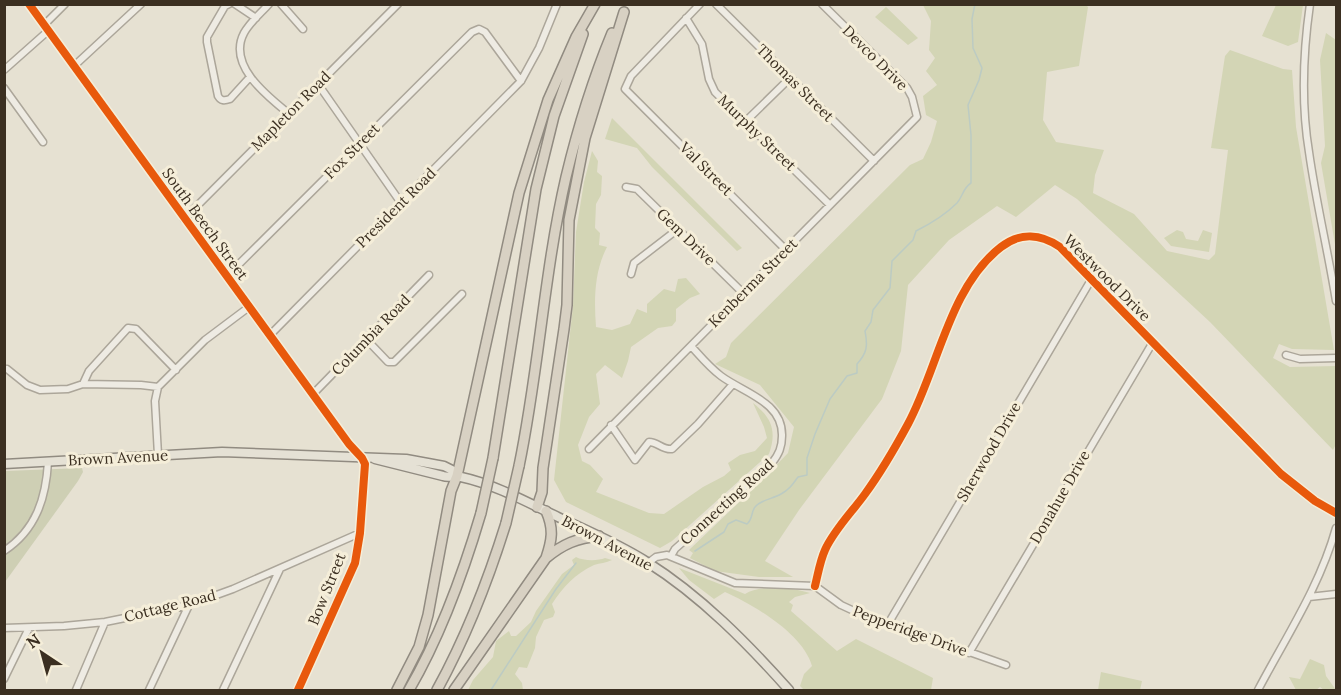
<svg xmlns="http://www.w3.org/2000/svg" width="1341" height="695" font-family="Lora,serif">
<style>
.green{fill:#d3d5b5}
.cemetery{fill:#cecfb4}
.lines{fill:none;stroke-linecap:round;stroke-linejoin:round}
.stream{stroke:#bccbc3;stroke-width:1.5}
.minor-casing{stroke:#aca69a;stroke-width:9}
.major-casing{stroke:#918b81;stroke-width:11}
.highway-casing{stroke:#918b81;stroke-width:12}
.minor{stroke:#eeebe3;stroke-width:6}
.major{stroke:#e5e1d5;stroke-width:8}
.highway{stroke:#d8d1c3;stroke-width:9}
.highway-bridge-casing{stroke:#918b81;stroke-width:12;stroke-linecap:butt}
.highway-bridge{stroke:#d8d1c3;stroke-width:9}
.cycleway-casing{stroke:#f5eed9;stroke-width:11}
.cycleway{stroke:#e8590c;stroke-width:8}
.labels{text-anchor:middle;stroke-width:6;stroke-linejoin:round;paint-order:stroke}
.street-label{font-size:15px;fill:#3b2f21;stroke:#f5eed9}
</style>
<rect width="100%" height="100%" fill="#e6e1d2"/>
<path class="green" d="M923,5h163l2,2 -9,59 -32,6 -4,48 13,22 48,8 -9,25 -2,18 41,21 33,37 42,9 6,-6 13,-104 -17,-2 14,-92 5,-6 53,19 9,1 4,57 38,223 -42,-1 -13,-5 -6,14 17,9 46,-1v78l-3,6 -123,-128 -133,-123 -22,-14 -39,32 -19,-11 -48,34 -41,45 -7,66 -19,48 -83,111 -34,51 28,16h-34l-44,-6 -25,-13 3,-5 -4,-3 68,-65 31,-32 6,-26 -34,-42 -45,-21 11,-7 5,-14 179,-178 13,-6 8,-17 6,-21 -11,-6 -3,-19 14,-11 -11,-14 9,-13 -6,-8 2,-29z
M1276,5h27l-5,37 -10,4 -26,-10z
M886,7l32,31 -10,7 -33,-28z
M1326,33l10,7v210l-15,-87 4,-17 -5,-86z
M612,118l130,130 -5,3 -85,-84 -15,-19 -32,-9z
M592,151l6,10 -1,11 5,4 -1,19 -5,9 -1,24 5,5 -1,12 8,2c-13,25 -13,53 -11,80l16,3 18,-6 7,-15 10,4v-9l17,-15 11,3 3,-13 8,-1 14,16 -10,4 -14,11v12l-4,5 -14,2 -27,19 -3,14 -6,17 -17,-13 -9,9 4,30 -11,13 -11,28 4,16 8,4 13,14 -7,13 53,21 15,1 39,-27 21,-11 7,-6 -3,-7 12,-8 15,-4 12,-13 -3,-11 -11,-24c19,15 24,28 16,51l-97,87 -12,7 -94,-46 -12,-22 19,-174 3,-74 8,-50z
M1177,230l6,2 3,7 12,2 5,-11 9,3 -3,19 -38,-6 -7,-8z
M576,557c7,4 22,4 29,1l7,2c-6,3 -12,3 -18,5 -19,9 -31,22 -42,39l3,8 -2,5 -9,3 -8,17 -1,11 -8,20 -8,-1 -4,7 7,9 1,7h-55l5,-10 20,-23 3,-16 13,-10 2,5h5l15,-14 5,-11 26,-37 12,-9 -2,-5z
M679,568l66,26c16,-10 48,-6 65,-1l-15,4 -6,5 4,3 -2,6 46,40 19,-12 77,39 -2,12h-127l-4,-4 4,-12 8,-8c-9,-32 -58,-61 -87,-74l-11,7 -25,-19z
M1310,659l14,6 2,11 10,14h-12l-4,-3 -4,3h-20l-7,-13 11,2z
M1101,672l41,9 -2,9h-42z"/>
<path class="cemetery" d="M82,468l1,4 -5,9 -73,101v-111z"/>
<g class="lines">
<path class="stream" d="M695,551l29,-19 4,-8 8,-4 11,4c6,-5 4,-12 8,-17 7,-8 18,-8 26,-13 8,-4 12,-10 17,-17l9,-2v-17l8,-24 15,-35 17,-23 10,-3v-9c10,-11 11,-18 8,-33l6,-9 2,-12 17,-22 2,-27 21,-21 3,-9c14,-7 30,-17 41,-28 6,-7 6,-15 14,-20v-48l-3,-30 11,-25 3,-12 -9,-20 -1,-29 3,-15
M491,690l65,-101 20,-26"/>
<g class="minor-casing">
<path id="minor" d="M29,4l320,440 13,14 3,6 -5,69 -5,30 -57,127
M229,4l-4,2 -18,31v5l11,54c3,5 6,5 12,3l20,-22
M235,4l21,14
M269,4c-8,9 -19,18 -25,29 -17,32 23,63 44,80
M281,4l22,25
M700,4l-69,72 -6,13 161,161
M716,4l158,157
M1310,4c-7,49 -9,99 -1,148 7,50 19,99 27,149
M686,18l16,26 7,35 6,13 115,113
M44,25l21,-21
M74,66l67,-62
M4,70l44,-39
M318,84l83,119
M4,88l39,54
M745,122l44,-43
M626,187l11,2 106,104
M184,219l214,-215
M631,274l3,-11 44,-34
M227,276l245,-244 7,-3 6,3 36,49
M270,335l251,-254 18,-33 18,-44
M366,339l22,23h6l68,-68
M1286,355l14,4 36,-1
M7,369l20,16 13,5 28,-1 15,-5 58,1 17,2
M83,384l6,-13 39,-43 8,1 5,5 35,36
M313,394l116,-119
M611,425l24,35 14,-18c9,0 13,8 23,7l26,-25 35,-40
M589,449l328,-332 -5,-20 -5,-9 -85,-84
M158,455l-3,-54 3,-14 47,-47 44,-33
M4,551c32,-21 42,-53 44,-89
M671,556l4,-7 97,-86c7,-9 10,-16 10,-27 1,-34 -38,-43 -61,-60 -11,-8 -20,-19 -30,-30
M648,563l8,-6 11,-2 68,28 80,3 26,19 13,6 152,54
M815,586c3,-12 5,-25 10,-36 9,-20 27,-38 40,-56 16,-22 30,-46 43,-70 30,-55 41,-137 93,-177 19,-15 40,-13 59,0l221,227 34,27 21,12
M1309,597l27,-3
M888,624l203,-344
M4,628l60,-2 41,-4 84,-17 44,-16 127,-56
M969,653l184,-311
M4,679l25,-51
M76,690l29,-68
M149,690l40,-85
M223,690l57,-121
M1258,690c28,-53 62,-104 78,-162"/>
</g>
<g class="major-casing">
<path id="major" d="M375,459l68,17c6,2 11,-1 18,1 33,7 66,25 97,40 30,14 61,27 89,45 54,34 101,82 142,128
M4,464l218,-12 184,7 38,7 8,4 5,6"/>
</g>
<g class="highway-casing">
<path id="highway" d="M493,458l43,-269 18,-73 29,-82
M519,466c20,-96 25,-194 47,-289 12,-50 27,-98 46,-144
M537,507l5,-15 1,-24 21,-139 3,-24 2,-85 16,-82 39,-126
M546,558c17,-14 31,-20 53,-22
M397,690l22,-43 9,-32 23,-124 6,-15 62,-283 29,-93 28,-63 19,-33
M409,690c32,-55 54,-116 72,-177
M437,690c29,-53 51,-109 69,-167
M454,690l92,-132c6,-18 8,-29 0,-47"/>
</g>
<use href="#minor" class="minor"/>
<use href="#major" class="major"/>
<use href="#highway" class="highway"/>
<g class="highway-bridge-casing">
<path id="highway-bridge" d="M481,513l12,-55
M506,523l13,-57"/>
</g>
<use href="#highway-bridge" class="highway-bridge"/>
<g class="cycleway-casing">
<path id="cycleway" d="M29,4l320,440 13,14 3,6 -5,69 -5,30 -57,127
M815,586c3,-12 5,-25 10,-36 9,-20 27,-38 40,-56 16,-22 30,-46 43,-70 30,-55 41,-137 93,-177 19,-15 40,-13 59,0l221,227 34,27 21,12"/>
</g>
<use href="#cycleway" class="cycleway"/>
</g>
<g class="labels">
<g class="street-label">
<text transform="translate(875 58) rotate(45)" y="5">Devco Drive</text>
<text transform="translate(795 83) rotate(45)" y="5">Thomas Street</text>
<text transform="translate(291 111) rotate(-45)" y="5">Mapleton Road</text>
<text transform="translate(757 133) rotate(44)" y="5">Murphy Street</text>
<text transform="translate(352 151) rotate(-45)" y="5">Fox Street</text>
<text transform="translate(706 169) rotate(45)" y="5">Val Street</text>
<text transform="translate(396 208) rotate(-45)" y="5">President Road</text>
<text transform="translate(205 224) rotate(54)" y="5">South Beech Street</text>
<text transform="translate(686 237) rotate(44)" y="5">Gem Drive</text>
<text transform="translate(1107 278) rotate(45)" y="5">Westwood Drive</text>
<text transform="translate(753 283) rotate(-45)" y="5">Kenberma Street</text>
<text transform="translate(371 335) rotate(-46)" y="5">Columbia Road</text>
<text transform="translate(989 452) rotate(-60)" y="5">Sherwood Drive</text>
<text transform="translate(118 458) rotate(-3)" y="5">Brown Avenue</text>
<text transform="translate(1060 497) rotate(-60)" y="5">Donahue Drive</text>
<text transform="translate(727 502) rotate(-42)" y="5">Connecting Road</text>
<text transform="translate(607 543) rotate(28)" y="5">Brown Avenue</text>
<text transform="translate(327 589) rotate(-68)" y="5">Bow Street</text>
<text transform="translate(170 606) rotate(-14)" y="5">Cottage Road</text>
<text transform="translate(910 631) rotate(20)" y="5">Pepperidge Drive</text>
</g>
</g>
<rect width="1341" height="695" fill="none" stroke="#3b2f21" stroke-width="12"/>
<g transform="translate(42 653) rotate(324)" stroke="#f5eed9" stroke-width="4.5" paint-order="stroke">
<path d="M0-4.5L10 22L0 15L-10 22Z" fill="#3b2f21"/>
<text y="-9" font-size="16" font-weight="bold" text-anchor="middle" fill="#3b2f21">N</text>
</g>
</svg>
